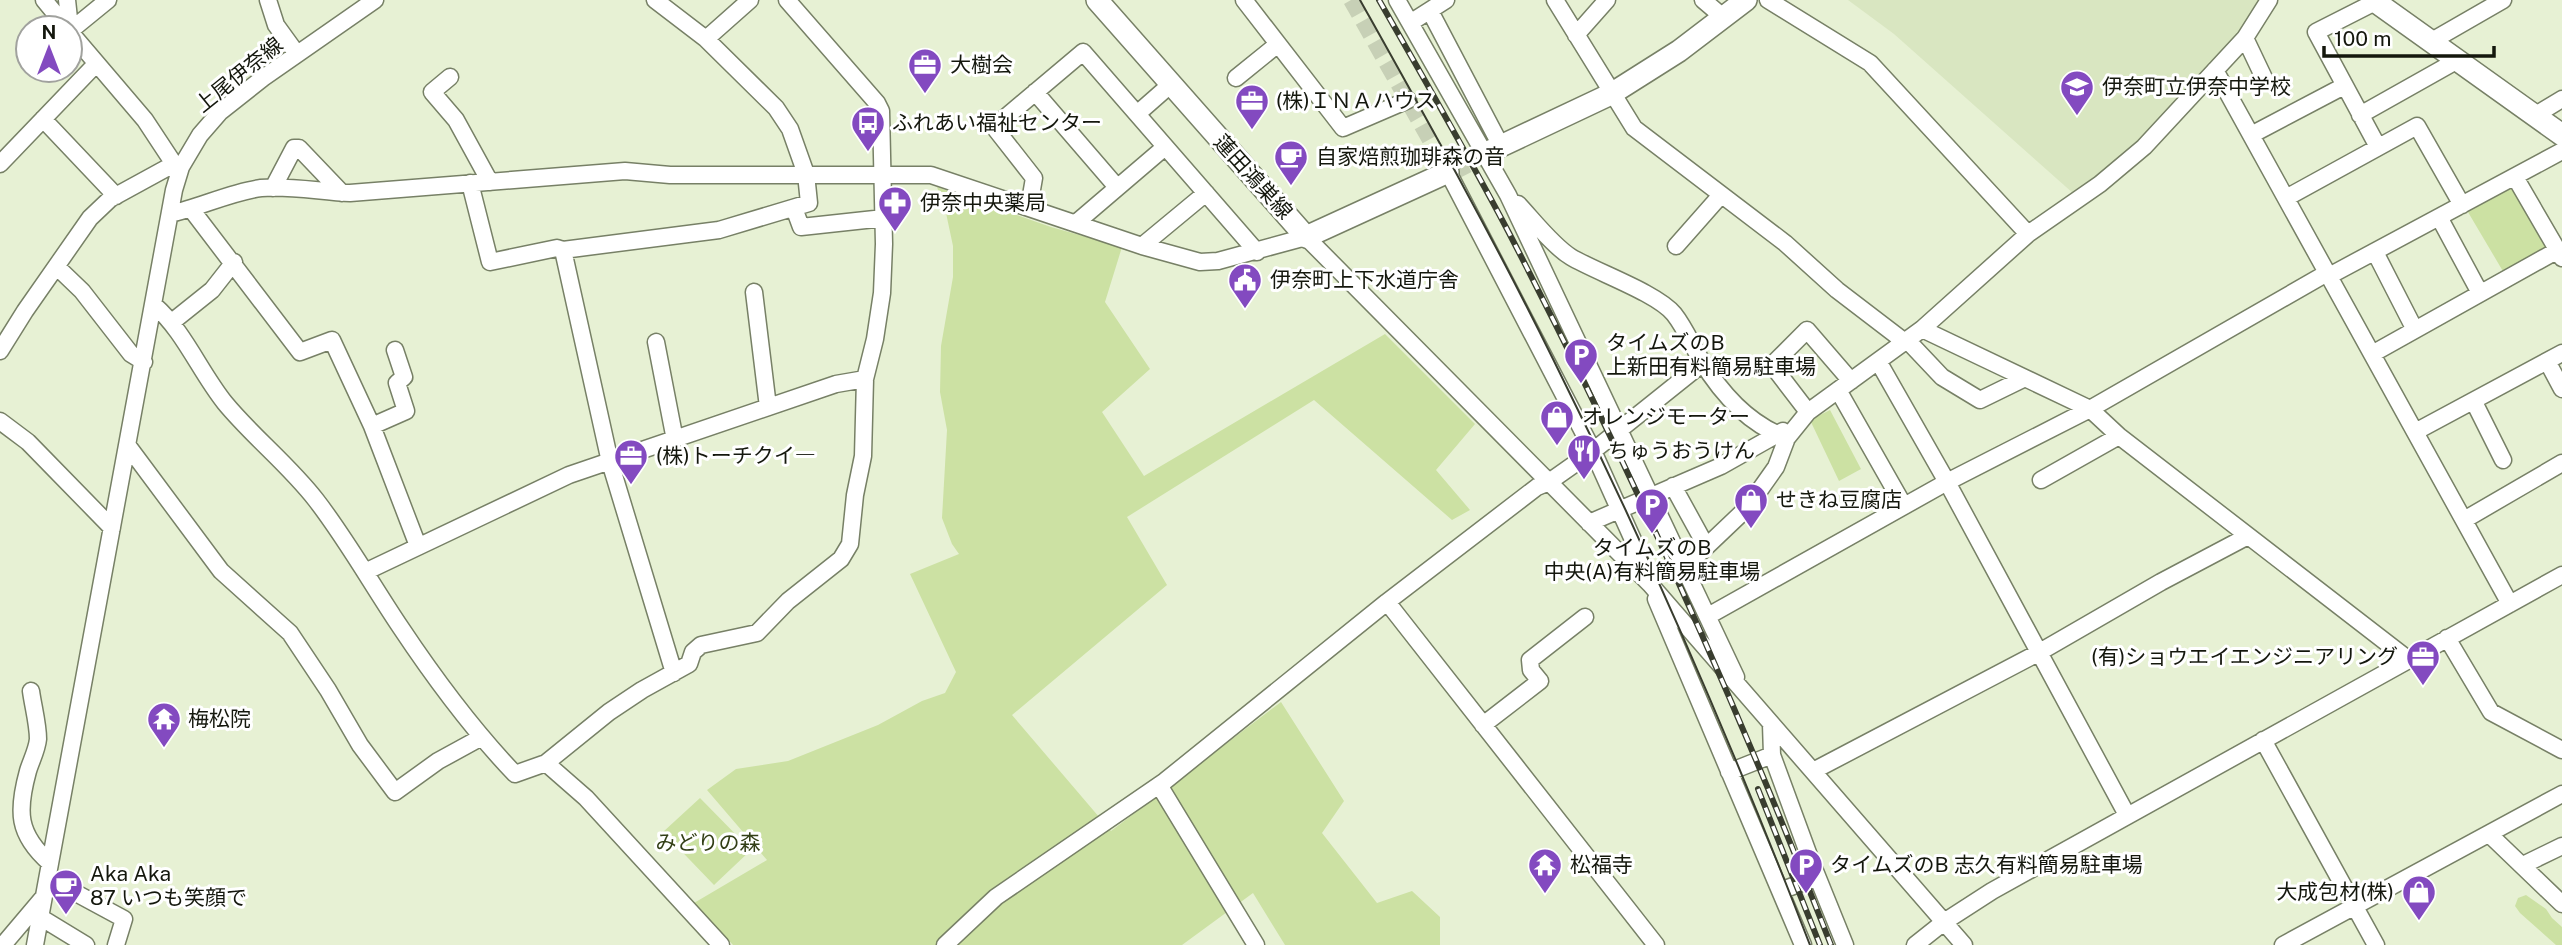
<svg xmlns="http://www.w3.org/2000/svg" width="2562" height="945" font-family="'Public Sans','Noto Sans JP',sans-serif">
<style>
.built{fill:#d9e6c1}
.green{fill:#cce1a3}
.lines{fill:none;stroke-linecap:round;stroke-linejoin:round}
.minor-tunnel{stroke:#c7d0b6;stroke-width:16;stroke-dasharray:16 8;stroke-linecap:butt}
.major-tunnel{stroke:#c7d0b6;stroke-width:21;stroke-dasharray:21 10;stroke-linecap:butt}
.minor-casing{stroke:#778066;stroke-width:19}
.major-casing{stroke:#778066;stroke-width:24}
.minor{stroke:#fff;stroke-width:16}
.major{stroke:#fff;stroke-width:21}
.tram{stroke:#393d2f;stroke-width:2}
.rail-casing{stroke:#393d2f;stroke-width:6}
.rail{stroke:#fff;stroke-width:3.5;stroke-dasharray:10;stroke-linecap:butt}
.labels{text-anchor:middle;stroke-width:6;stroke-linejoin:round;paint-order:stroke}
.poi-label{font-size:21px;fill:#14170d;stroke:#fff;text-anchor:start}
.street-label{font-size:21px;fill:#14170d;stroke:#fff}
.park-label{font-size:21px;fill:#333f17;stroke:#fff}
</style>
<rect width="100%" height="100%" fill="#e7f1d4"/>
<path class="built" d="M1848,0h413l-26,38 -97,109 -64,47 -180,-160z"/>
<path class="green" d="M2506,185l10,2 32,58 -2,7 -42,21 -39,-66z
M937,187l114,40 71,20 -17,55 45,67 -48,43 42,64 241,-142 90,90 -39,46 34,40 -18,10 -138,-120 -187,117 40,68 -155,130 99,116 170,-129 63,99 -22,32 55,70 35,-12 28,26v28h-155l-32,-52 -71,52h-449l-39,-42 73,-43 -60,-70 29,-21 52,-8 90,-36 44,-24 23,-8 11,-21 -46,-98 49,-20 -7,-10 -10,-26 5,-88 -7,-38 1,-46 12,-69v-31l-7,-33z
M1830,410l31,59 -22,12 -29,-61z
M700,798l51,52 -37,35 -51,-53z
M2526,895l20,14 6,9 10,9v18h-6l-36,-32 -5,-7 3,-8z"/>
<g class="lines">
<path class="minor-tunnel" d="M1351,0l97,172"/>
<path class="major-tunnel" d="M1448,172l38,-19"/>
<g class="minor-casing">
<path id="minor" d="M44,0l23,28
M67,0l3,28
M268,0l8,25 21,29
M1244,0l99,128 65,-28
M1397,0l111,195 228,482
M1555,0l79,128 151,115 52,47 68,52
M1703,0l20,17
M1768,0l102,63 158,171
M2375,2l-59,30 62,115
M1430,11l71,135
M1410,23l36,-23
M70,31l38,-31
M70,32l75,88 29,44 7,3
M1576,35l31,-35
M2245,38l19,40
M706,39l44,-39
M2430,42l73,-42
M2215,70l295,534
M450,77l-18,15 24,28 34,62
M1236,78l42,-34
M1035,92l81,94
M1137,114l33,-29
M2360,115l96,-54
M2534,116l28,-17
M43,119l73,77
M2251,135l93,-49
M0,164l96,-100
M1448,172l145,279 45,100 4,25
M2515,177l47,81
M470,183l20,79 67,-14 6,2 47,212 64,211
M273,188l21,-40h5l43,45
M2286,198l131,-72 45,79
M1518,204c15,16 35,42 53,53 25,15 86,36 103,57 11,14 18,31 27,46 20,33 49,65 86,78
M1029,207l5,-29 -40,-51 89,-75 174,200
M794,208l7,19 83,-9
M191,209l109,143 32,-12 40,86 46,120
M170,214c31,-7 61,-22 91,-26 27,-3 61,4 89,5l275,-22 45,4h261l211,71 58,16 18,-1 88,-24 344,347 314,361
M2439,217l41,76
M1076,223l89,-76
M1142,246l64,-53
M1676,246l45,-51
M563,250l156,-20 90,-27 -3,-29 -16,-45 -14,-21 -70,-69 -51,-39
M2375,252l40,78
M57,267l25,24 49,63 13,8
M2329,276l233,-125
M754,292l14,115
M154,305c30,26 46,67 71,98 28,34 64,62 91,97 31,40 56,85 85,128 34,51 71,101 114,146l31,-11 63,-51 33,-22 47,-26 4,-12 8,-7 56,-12 31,-32 53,-42 9,-15 5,-49 8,-39 2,-77 10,-40 7,-46 2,-49 -3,-133 -4,-8 -90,-103
M172,322l40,-32 22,-28
M1922,329l168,80 29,27 290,224
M1907,340l35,37 38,23 43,-21
M656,342l19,98
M0,351l25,-40 65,-93 20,-19 64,-35
M2372,354l186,-104
M1878,361l69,121 180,333
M2547,361l15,28
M1838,390l66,116
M2474,402l29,58
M1808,412l-36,-47 35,-35 44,51
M0,421l28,21 84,86
M372,426l34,-15 -9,-28 7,-6 -9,-27
M2415,432l147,-79
M128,446l93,125 69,62 38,57 32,55 35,47 43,-31 42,-23
M2041,480l78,-44
M1673,486l33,60
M2464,520l98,-57
M1589,523l132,-57 62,-35
M1686,566l61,-58 29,-41 11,-29 21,-26 114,-83 106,-95 72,-50 44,-37 101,-109 24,-38
M367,571l202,-96 267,-91 29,-5
M1656,599l147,346
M1387,602l269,343
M1708,616l239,-134 143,-73 237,-136
M2447,638l44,74 71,38
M31,691c2,15 7,33 7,48 -1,11 -7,22 -10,32 -11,40 -11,63 22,92
M1771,724l1,31 39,106 34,84
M1483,725l57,-44 -9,-11 -1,-10 55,-43
M2263,740l113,205
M546,763l40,35 135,147
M1813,771l225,-118 123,-71 87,-46
M1729,772l43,-17
M1159,785l97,160
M2489,834l73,70
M2523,865l39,-19
M48,878l76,41 -8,26
M1780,891l37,-14
M40,917l46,28
M3,945l39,-46
M35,945l139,-755 7,-23 19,-32 20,-23 43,-34 112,-78
M945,945l51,-48 169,-116 222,-179 150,-115 12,-5 44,-31 110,-88
M1915,945l29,-23 48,-31 570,-316
M2283,945l279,-151"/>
</g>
<g class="major-casing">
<path id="major" d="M1097,0l209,237 142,-65
M2373,0l189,135
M1486,153l125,-59 68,-43 67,-51"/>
</g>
<use href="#minor" class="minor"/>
<use href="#major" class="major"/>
<path class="tram" d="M1360,0c66,118 133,237 193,359 95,191 180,387 257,586"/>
<g class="rail-casing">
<path id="rail" d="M1379,0c44,77 88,153 129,231 120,232 228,470 323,714
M1758,789l62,156"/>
</g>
<use href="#rail" class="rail"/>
</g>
<defs>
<g id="office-pin" transform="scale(1.75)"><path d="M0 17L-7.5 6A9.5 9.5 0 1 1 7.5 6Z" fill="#834ac0" stroke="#fff"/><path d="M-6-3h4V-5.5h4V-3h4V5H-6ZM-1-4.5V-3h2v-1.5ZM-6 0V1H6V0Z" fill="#fff"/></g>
<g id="school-pin" transform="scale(1.75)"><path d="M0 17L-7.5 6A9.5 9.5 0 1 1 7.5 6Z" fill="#834ac0" stroke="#fff"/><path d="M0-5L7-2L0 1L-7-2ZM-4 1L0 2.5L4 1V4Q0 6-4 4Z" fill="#fff"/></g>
<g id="bus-pin" transform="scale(1.75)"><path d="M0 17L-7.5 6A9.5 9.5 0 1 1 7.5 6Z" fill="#834ac0" stroke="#fff"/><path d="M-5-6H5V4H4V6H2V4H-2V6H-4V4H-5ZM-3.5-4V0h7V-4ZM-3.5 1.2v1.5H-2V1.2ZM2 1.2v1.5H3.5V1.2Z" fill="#fff"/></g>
<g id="cafe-pin" transform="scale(1.75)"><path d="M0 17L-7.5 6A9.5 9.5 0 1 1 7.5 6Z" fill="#834ac0" stroke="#fff"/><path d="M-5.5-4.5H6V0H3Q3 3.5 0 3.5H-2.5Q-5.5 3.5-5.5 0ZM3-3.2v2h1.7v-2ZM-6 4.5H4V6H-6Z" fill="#fff"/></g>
<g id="pharmacy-pin" transform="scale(1.75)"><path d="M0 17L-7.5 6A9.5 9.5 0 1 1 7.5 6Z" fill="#834ac0" stroke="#fff"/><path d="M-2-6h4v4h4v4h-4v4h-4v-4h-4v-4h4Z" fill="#fff"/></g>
<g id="civic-pin" transform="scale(1.75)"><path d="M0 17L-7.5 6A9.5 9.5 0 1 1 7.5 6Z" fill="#834ac0" stroke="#fff"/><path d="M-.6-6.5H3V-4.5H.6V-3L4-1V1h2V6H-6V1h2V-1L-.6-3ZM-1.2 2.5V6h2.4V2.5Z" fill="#fff"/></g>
<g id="parking-pin" transform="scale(1.75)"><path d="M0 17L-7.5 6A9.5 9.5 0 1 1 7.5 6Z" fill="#834ac0" stroke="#fff"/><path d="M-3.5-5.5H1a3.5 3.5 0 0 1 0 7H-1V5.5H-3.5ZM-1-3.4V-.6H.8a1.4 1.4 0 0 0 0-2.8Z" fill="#fff"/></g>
<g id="shop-pin" transform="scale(1.75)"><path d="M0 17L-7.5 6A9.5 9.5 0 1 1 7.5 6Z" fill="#834ac0" stroke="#fff"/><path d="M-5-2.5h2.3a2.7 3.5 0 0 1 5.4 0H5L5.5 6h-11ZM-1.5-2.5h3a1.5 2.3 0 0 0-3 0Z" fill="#fff"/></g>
<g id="restaurant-pin" transform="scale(1.75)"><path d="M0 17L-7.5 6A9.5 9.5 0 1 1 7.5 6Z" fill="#834ac0" stroke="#fff"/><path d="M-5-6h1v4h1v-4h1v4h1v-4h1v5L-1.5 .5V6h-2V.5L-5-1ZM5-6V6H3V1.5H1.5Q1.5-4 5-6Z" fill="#fff"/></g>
<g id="temple-pin" transform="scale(1.75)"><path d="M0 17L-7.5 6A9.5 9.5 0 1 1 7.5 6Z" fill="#834ac0" stroke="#fff"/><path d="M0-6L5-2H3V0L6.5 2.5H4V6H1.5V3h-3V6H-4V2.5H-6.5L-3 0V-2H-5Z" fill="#fff"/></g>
</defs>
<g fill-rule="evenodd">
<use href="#office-pin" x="925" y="65"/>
<use href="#school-pin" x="2077" y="87"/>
<use href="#office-pin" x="1252" y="101"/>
<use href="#bus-pin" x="868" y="123"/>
<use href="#cafe-pin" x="1291" y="157"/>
<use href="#pharmacy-pin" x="895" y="203"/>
<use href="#civic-pin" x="1245" y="280"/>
<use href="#parking-pin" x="1581" y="355"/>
<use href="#shop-pin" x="1557" y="417"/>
<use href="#restaurant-pin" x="1584" y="451"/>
<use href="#office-pin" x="631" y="456"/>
<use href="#shop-pin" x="1751" y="500"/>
<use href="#parking-pin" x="1652" y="505"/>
<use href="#office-pin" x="2423" y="657"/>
<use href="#temple-pin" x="164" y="719"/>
<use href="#temple-pin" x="1545" y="865"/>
<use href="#parking-pin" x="1806" y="865"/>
<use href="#cafe-pin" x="66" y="886"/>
<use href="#shop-pin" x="2419" y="892"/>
</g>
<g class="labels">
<g class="poi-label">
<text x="950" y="72">大樹会</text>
<text x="2102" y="94">伊奈町立伊奈中学校</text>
<text x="1276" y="108">(株)ＩＮＡハウス</text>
<text x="892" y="130">ふれあい福祉センター</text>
<text x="1316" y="164">自家焙煎珈琲森の音</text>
<text x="920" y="210">伊奈中央薬局</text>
<text x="1270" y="287">伊奈町上下水道庁舎</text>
<text x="1606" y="350">タイムズのB<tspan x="1606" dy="24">上新田有料簡易駐車場</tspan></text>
<text x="1582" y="424">オレンジモーター</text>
<text x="1608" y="458">ちゅうおうけん</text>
<text x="656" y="463">(株)トーチクイ―</text>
<text x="1776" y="507">せきね豆腐店</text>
<text x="1652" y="555" text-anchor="middle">タイムズのB<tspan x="1652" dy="24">中央(A)有料簡易駐車場</tspan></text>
<text x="2398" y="664" text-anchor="end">(有)ショウエイエンジニアリング</text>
<text x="188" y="726">梅松院</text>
<text x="1570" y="872">松福寺</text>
<text x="1830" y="872">タイムズのB 志久有料簡易駐車場</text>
<text x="90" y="881">Aka Aka<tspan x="90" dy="24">87 いつも笑顔で</tspan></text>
<text x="2394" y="899" text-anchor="end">大成包材(株)</text>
</g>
<g class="street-label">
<text transform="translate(239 75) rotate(-39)" y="7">上尾伊奈線</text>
<text transform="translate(1253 177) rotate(48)" y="7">蓮田鴻巣線</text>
</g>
<g class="park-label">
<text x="708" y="850">みどりの森</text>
</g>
</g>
<g transform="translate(49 49)"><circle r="33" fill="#ffffff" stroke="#a1a29e" stroke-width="2"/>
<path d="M0-5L12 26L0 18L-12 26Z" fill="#834ac0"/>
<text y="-10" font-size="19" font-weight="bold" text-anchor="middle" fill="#14170d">N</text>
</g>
<path d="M2324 46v10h170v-10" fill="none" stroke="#14170d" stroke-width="3.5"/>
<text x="2334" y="46" font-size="21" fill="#14170d" stroke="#ffffff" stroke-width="5" paint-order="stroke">100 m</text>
</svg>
